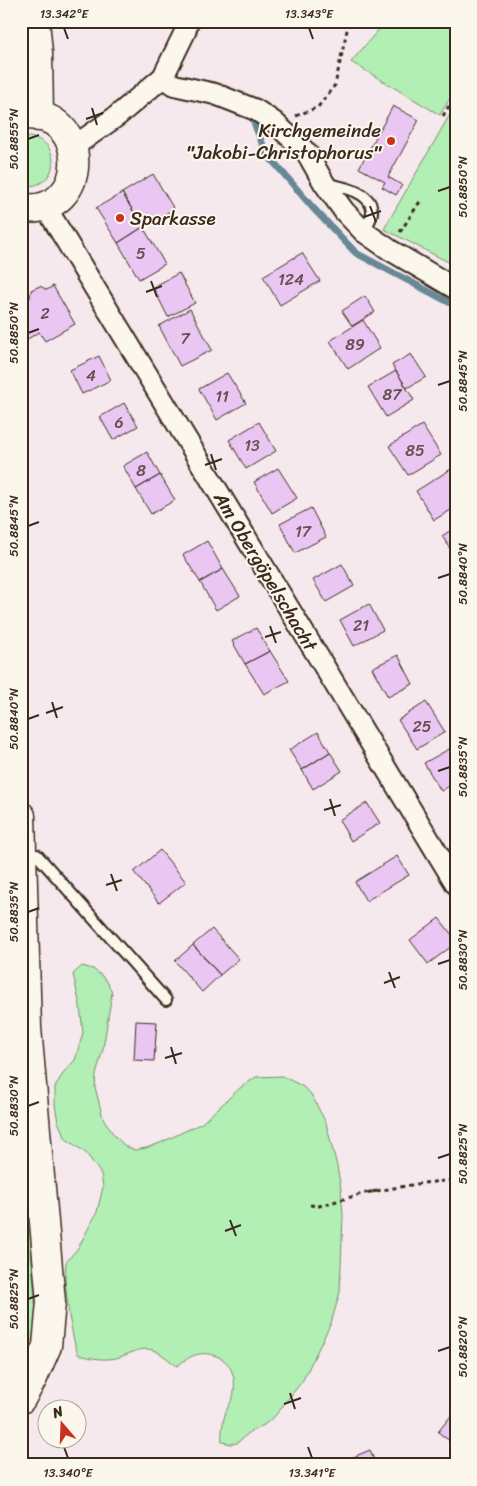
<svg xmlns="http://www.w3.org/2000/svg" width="477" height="1486" font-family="Sriracha,sans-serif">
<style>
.green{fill:#b2efb4;stroke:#768c69}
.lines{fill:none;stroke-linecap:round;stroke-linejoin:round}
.stream{stroke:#678896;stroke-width:7}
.building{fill:#eac7f3;stroke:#3b2a1e}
.lane-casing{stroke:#3b2a1e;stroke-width:14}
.street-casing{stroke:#3b2a1e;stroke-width:24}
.secondary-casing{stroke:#3b2a1e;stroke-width:31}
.path{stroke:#3b2a1e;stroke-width:3;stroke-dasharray:4 4;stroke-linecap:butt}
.lane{stroke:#fbf7ec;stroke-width:10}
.street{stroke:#fbf7ec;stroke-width:20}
.secondary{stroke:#fbf7ec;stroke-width:28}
.ticks{fill:none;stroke:#3b2a1e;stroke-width:2}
.poi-dot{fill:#c8321e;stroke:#fbf7ec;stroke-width:2}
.labels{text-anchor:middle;stroke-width:4;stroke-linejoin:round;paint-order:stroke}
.number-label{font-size:16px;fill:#675153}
.poi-label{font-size:19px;fill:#3b2a1e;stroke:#fbf7ec;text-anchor:end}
.street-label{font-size:19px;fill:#3b2a1e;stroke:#fbf7ec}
.neatline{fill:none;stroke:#3b2a1e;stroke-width:2}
.ticks-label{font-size:12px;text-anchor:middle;fill:#3b2a1e}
</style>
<rect width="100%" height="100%" fill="#f6e9ee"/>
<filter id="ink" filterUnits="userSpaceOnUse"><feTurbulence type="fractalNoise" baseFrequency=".02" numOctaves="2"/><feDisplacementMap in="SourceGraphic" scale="10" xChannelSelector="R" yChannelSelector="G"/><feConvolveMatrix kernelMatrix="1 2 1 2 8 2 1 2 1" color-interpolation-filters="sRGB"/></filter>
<g filter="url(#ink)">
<path class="green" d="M386,21h70v67l-16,27 -89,-53z
M456,104v162l-72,-37z
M21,137c43,-4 42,54 0,49z
M82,966l11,3 9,7 6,7 4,10 -9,56 -7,26 -1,12 8,31 11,17 11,11 10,4 11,-2 14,-5 42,-20 38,-35 16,-11 26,-1 20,10 9,8 15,29 11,43 4,23 2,26 -3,77 -9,31 -28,57 -28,36 -11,9 -14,7 -13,11 -6,1 -9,-2c-1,-10 1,-21 4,-31 2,-4 5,-9 7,-14 4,-15 0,-36 -17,-41 -16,-6 -26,0 -39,10 -9,-6 -19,-17 -30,-17 -9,0 -19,5 -27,8 -13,4 -29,2 -42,-3l-4,-13 -5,-25 -4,-36 1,-18 12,-14 19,-36 6,-25 -2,-13 -15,-21 -20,-14 -8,-17 -3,-17v-18l9,-15 11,-12 8,-27 -3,-27 -7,-32z
M21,1114l17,226h-17z"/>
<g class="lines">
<path class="stream" d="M253,120l13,33 47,55 43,45 100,53"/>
</g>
<path class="building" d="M393,106l26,14 -31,57 14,8 -6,10 -14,-8 3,-5 -26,-14z
M153,174l21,35 -31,18 -21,-34z
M122,193l21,34 -25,16 -22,-35z
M143,227l22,37 -26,15 -21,-36z
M302,253l18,28 -40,24 -17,-29z
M179,273l16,30 -27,14 -15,-30z
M40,286l7,4 6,-4 22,38 -30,17 -6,-9 -18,11v-40l9,-5 1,-8z
M365,296l10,16 -23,14 -10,-15z
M190,309l22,41 -32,16 -21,-40z
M363,320l17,28 -32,21 -18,-28z
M411,354l15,23 -19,11 -15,-23z
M99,356l12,24 -29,14 -12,-24z
M396,371l18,29 -28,17 -18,-30z
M227,373l19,30 -29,17 -18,-31z
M124,403l14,23 -25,14 -13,-23z
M259,422l17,29 -30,18 -17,-29z
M422,425l19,30 -33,20 -19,-29z
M147,452l13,23 -24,14 -13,-23z
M278,468l19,30 -25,15 -18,-31z
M451,469l5,7v9l-2,1 2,2v19l-22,13 -18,-29z
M160,475l15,25 -24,14 -15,-25z
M311,508l15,29 -31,16 -15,-29z
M456,527v31l-14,-22z
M207,541l16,28 -23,13 -17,-27z
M342,564l12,22 -28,16 -13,-22z
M223,569l17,27 -24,14 -16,-28z
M369,604l14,26 -29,16 -14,-26z
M256,628l14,23 -25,13 -13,-23z
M270,651l19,30 -25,13 -19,-30z
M398,655l15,29 -25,13 -16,-29z
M426,702l19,30 -28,17 -19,-29z
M318,732l12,20 -28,18 -13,-20z
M449,749l7,12v21l-15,9 -17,-28z
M330,752l12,19 -29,18 -11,-19z
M367,803l13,20 -29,18 -12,-21z
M160,850l26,32 -27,21 -25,-31z
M397,856l12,19 -43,26 -11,-19z
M439,918l17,22v3l-28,21 -18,-24z
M212,929l27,30 -19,16 -27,-30z
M193,945l27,30 -18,17 -27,-31z
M136,1021l21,1 -3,39 -20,-1z
M456,1409v12l-6,-4z
M450,1417l6,4 -1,24 -17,-13z
M370,1450l6,15h-36l-1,-2z"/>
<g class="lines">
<g class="lane-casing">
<path id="lane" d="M327,184c15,3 43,7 45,26 1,7 -5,15 -8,22
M23,855h14l129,145"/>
</g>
<g class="street-casing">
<path id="street" d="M163,77l11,8 41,9 41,16 18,12 33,31 17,30 20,28 20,21 26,18 66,39
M73,147l44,-31 46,-39 22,-45 3,-11
M45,206l411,678"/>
</g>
<g class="secondary-casing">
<path id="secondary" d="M35,21l3,32 1,64
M21,116c70,-10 72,101 0,92
M21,816l6,212 24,274 -4,44 -14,32 -12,21"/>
</g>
<path class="path" d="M296,116l22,-9 17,-22 14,-64
M443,116l13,-22
M400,232l21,-32
M377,1191l-12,2 58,-10 33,-3
M310,1205l9,1 46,-13"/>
<use href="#lane" class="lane"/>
<use href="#street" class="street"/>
<use href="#secondary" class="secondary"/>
</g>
</g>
<path class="ticks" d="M64,28l4,11M309,28l4,11M92,108l5,17M86,119l17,-6M28,139l11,-4M438,191l12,-4M370,206l6,16M364,217l17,-6M151,281l6,16M146,292l16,-6M28,333l11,-4M438,385l12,-4M211,454l5,16M205,465l17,-6M28,526l11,-4M438,578l12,-4M270,626l6,17M265,637l16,-5M52,702l5,16M46,713l17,-6M28,719l11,-4M438,771l12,-4M330,799l5,17M324,810l17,-5M111,874l6,17M106,885l16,-5M28,912l11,-4M438,964l12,-4M389,972l6,16M384,983l16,-6M171,1047l5,17M165,1058l17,-5M28,1106l11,-4M438,1158l12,-4M230,1220l6,16M225,1231l16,-6M28,1299l11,-4M438,1351l12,-4M290,1393l5,16M284,1404l17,-6M64,1447l4,11M308,1447l4,11"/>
<g class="poi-dot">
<circle cx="391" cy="141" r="5"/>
<circle cx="120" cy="218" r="5"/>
</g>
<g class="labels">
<g class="number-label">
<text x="141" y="259">5</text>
<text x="291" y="285">124</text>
<text x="45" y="319">2</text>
<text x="185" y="344">7</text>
<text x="355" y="350">89</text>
<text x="91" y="381">4</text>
<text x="392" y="400">87</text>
<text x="222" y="402">11</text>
<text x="119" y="428">6</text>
<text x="252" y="451">13</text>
<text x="415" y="456">85</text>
<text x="141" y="476">8</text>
<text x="303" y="537">17</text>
<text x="361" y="631">21</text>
<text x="422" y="732">25</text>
</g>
<g class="poi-label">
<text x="381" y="137">Kirchgemeinde<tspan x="381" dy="22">"Jakobi-Christophorus"</tspan></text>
<text x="130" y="225" text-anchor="start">Sparkasse</text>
</g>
<g class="street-label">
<text transform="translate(266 571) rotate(59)" y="7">Am Obergöpelschacht</text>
</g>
</g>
<rect width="477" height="1486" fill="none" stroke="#fbf7ec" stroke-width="55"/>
<g transform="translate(62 1424) rotate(341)"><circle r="24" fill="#fbf7ec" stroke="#aea59a"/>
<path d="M0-4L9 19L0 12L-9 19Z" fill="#c8321e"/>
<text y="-8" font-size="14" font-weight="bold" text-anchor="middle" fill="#3b2a1e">N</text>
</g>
<rect x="28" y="28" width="422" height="1430" class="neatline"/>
<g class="ticks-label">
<text x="64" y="18">13.342°E</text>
<text x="309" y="18">13.343°E</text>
<text transform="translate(14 139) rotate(-90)" y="4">50.8855°N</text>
<text transform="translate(463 187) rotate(-90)" y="4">50.8850°N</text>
<text transform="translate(14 333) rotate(-90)" y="4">50.8850°N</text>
<text transform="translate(463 381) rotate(-90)" y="4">50.8845°N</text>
<text transform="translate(14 526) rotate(-90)" y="4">50.8845°N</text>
<text transform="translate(463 574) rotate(-90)" y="4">50.8840°N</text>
<text transform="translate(14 719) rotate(-90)" y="4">50.8840°N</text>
<text transform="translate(463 767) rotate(-90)" y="4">50.8835°N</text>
<text transform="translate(14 912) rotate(-90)" y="4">50.8835°N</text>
<text transform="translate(463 960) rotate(-90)" y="4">50.8830°N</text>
<text transform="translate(14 1106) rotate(-90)" y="4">50.8830°N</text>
<text transform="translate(463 1154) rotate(-90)" y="4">50.8825°N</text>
<text transform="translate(14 1299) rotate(-90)" y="4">50.8825°N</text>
<text transform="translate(463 1347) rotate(-90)" y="4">50.8820°N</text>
<text x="68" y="1477">13.340°E</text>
<text x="312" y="1477">13.341°E</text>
</g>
</svg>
